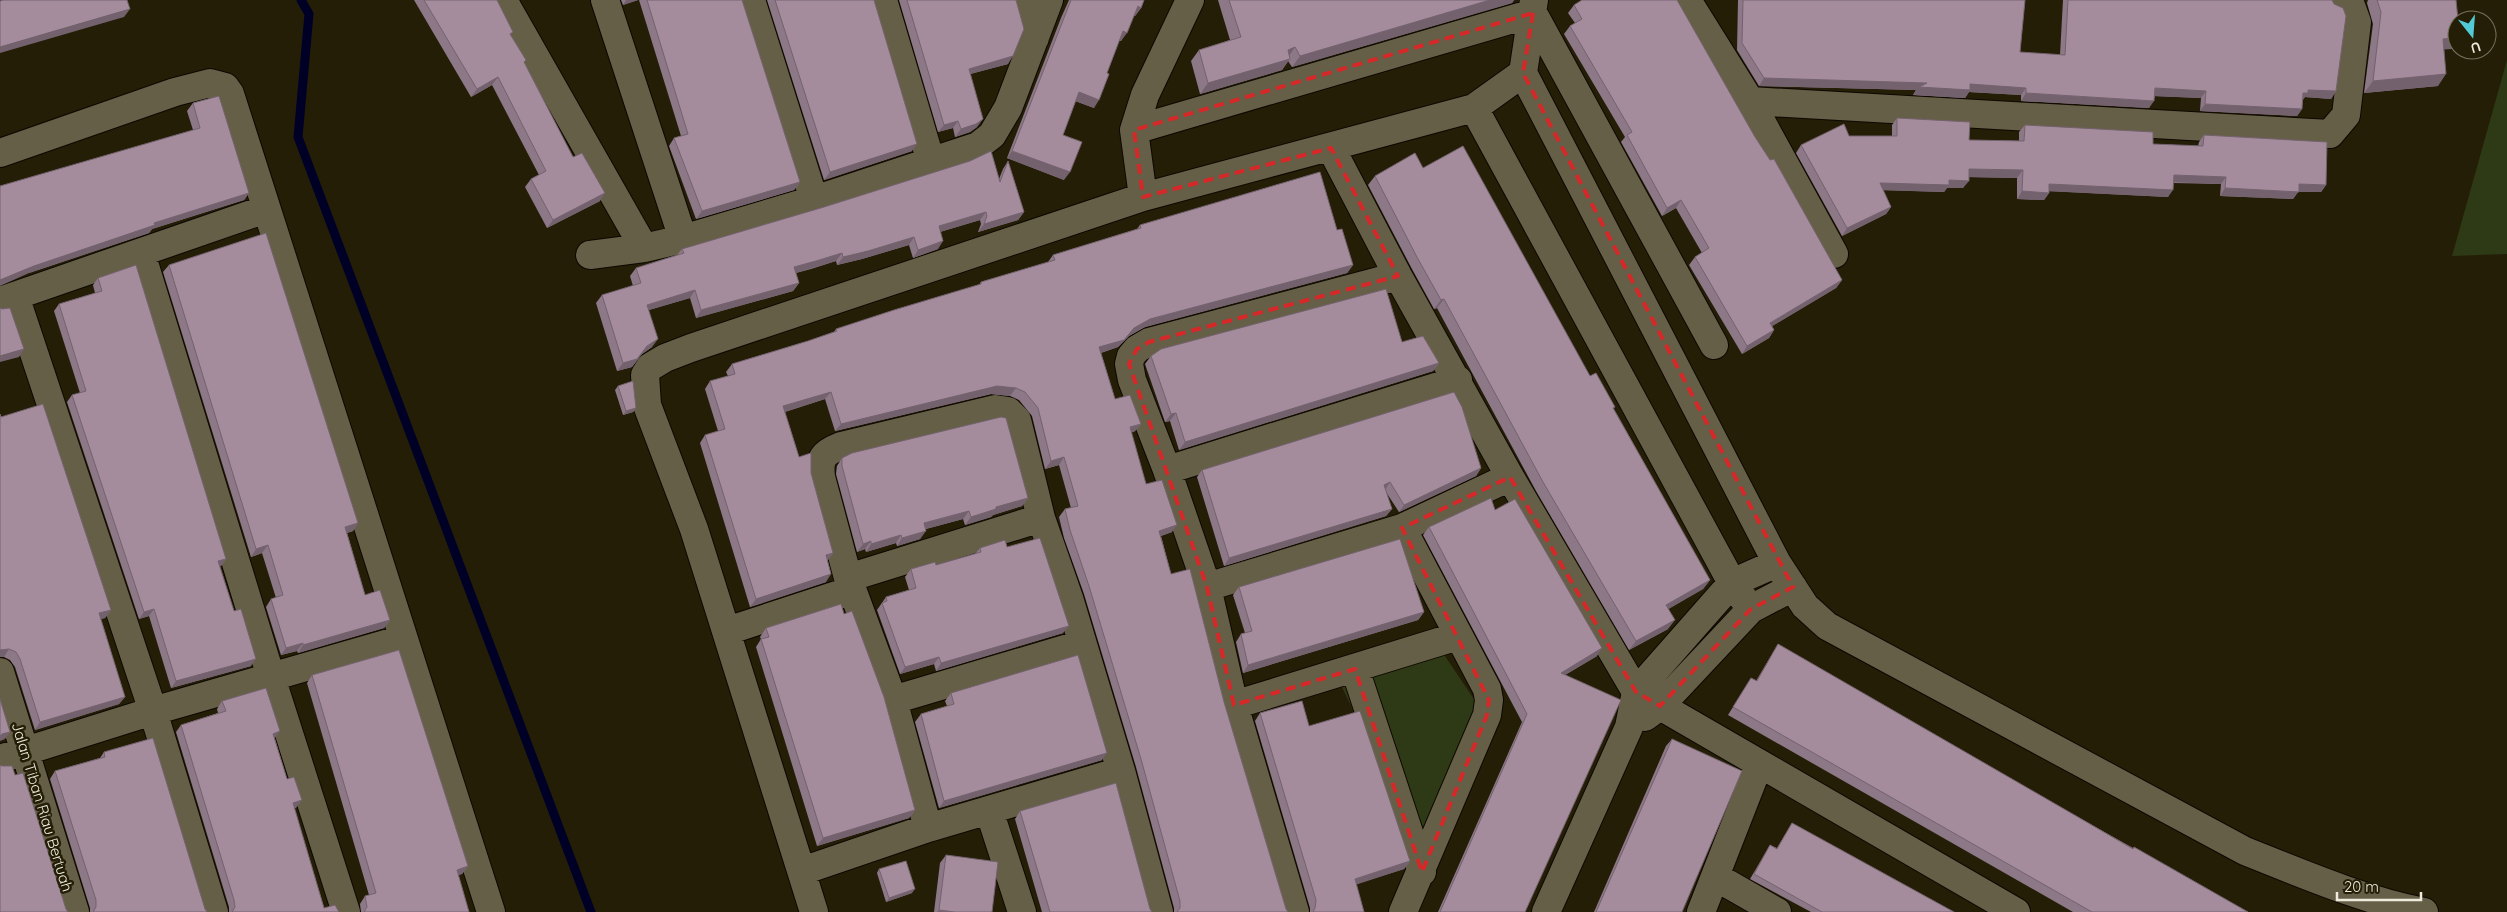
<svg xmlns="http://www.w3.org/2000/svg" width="2507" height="912" font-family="Quicksand,sans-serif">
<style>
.green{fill:#2e3915}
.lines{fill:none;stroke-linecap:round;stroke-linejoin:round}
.stream{stroke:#000027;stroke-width:9}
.minor-casing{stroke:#0d0800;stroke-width:30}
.minor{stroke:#665f47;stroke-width:28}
.wall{fill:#8d7887}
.shaded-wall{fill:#73626e}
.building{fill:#a48c9d;stroke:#73626e}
.marked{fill:none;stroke:#d62828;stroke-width:4;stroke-dasharray:10 6;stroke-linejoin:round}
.labels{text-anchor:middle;stroke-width:5;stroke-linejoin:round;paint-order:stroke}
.street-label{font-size:15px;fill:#eeebdd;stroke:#241e07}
</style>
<rect width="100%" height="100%" fill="#241e07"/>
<path class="green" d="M2507,60v194l-55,2z
M1441,650l37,55 -55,153 -81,-171z"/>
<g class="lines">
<path class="stream" d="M301,0l8,14 -11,123 293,775"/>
<g class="minor-casing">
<path id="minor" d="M503,0l141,248
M605,0l78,239
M751,0l63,200
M883,0l48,162
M1024,0l11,38
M1534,0l-11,73 254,490 28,43 22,20 418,225c58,23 118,49 179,61
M1687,0l63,101 84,153
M1750,101l580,33 16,-19 11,-93 -7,-19 -10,-3
M1474,108l258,475 19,26
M1134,130l399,-117 181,332
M1331,148l67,128 112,201 126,215 380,220
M0,153l175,-61 35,-9 15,4 5,7 261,818
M1143,197l-9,-67 11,-35 45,-95
M141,253l130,424 75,235
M590,255l54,-7 39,-9 131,-39 164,-54 14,-11 16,-27 41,-108
M15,296l138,415 61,201
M0,301l266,-92
M1167,470l291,-90
M1402,528l85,161 2,11 -2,15 -84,197
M848,578l193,-60
M1207,587l195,-59 108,-51
M727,631l125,-41
M1355,669l67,203
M0,672l75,240
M893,700l189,-56
M1234,705l224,-69
M1645,717l15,-11 91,-97 42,-22
M0,759l153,-48 250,-72
M989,810l33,102
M928,828l-35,-128 -45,-122 -27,-101c-2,-19 2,-24 20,-31l154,-37 13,2 9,9 24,98 28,80 52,173 38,141
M802,871l126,-43 193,-57
M1716,877l61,35
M814,912l-120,-383 -47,-124 -2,-30 5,-8 15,-9 26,-10 452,-151 331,-89 49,-35
M1295,912l-61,-207 -27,-118 -40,-117 -35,-90 -3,-16 2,-8 6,-7 12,-7 249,-66
M1546,912l83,-185 7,-35 96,-109 45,-20
M1701,912l58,-148"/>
</g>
<use href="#minor" class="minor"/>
</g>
<path class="wall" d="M414,0h83l14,36 13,26 49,95 27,44 -53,27 -22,-41 6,-8 8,-4 -47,-90 -21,12z
M621,0h17l-15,5z
M639,0h103l58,182 -6,8 -98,29 -27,-73 5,-8 7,-2z
M767,0h107l38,151 -88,29z
M899,0h117l-8,64 -38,10 7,53 -7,5 -15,5 -2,-9 -15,4z
M1069,0h75l-3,8 -6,8 -1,-1 -13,26 -2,-1 -25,68 -19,-7 -12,34 1,45 -57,-22 54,-140z
M1218,0h296l-2,3 -220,64 -4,-6 -6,9 -82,24 -9,-33 8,-11 31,-10z
M1738,0h287l-5,52 40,3 3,-55h269l4,91 -5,8 -26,-2 -3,3v9l-5,7 -97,-5 1,-13 -46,-2 -6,12 -128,-7v-6l-52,-3 -4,6 -52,-3 3,-5 -157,-4 -22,-36z
M2368,0h88l-4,49h-8l-6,37 -74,7 9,-69 -6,-21z
M1574,5l181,132 87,143 -6,8 -64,38 2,4 -5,8 -27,16 -53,-89 6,-8 7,-4 -26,-45 -14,8 -41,-74 4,-5 -61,-103 6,-8 5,-3 -7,-10z
M193,103l56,90 -5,7 -92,29 -3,4 -120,40 164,-143 -6,-19z
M1897,118l72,22 50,1v-9l6,-7 128,19 45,2 1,-4 5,-7 122,50 -5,7h-23l-5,7 -73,-3 1,-12 -48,-1 -5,14 -119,-6v2l-5,7 -27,-1v-21l-48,-1 -6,11h-16l-3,4 -61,-2 8,17 -5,7 -44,22 -46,-83 5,-8 48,-9h43v-11z
M1008,161l16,51 -6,8 -40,12 3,-8 -1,-4 -40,12 -2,17 -25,9 -4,-13 -47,14 -25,6 -1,-4 -25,8 -15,4 3,10 -6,8 -97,27 -6,-20 -41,12 3,37 -10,7 -10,13 -15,4 -21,-68 6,-8 31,-9 -3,-10 6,-8 41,-13 5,-6 317,-70 4,-10z
M1423,168l167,208 24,33 96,171 -7,9 -35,20v20l-39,21 -93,-159 -99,-183 -3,1 -22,-40 -44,-84 7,-9z
M1140,225l197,5 16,35 -6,8 -202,54 -16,9 -11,11 -17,6 14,46 26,25 -6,7 -4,2 15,51 26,48 -11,4 10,38 53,128 62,207 2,3h-114v-4l-38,-141 -52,-173 -20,-56 -5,-21 6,-8 6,-1 -12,-43 -14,4 -13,-53 -13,-16 -9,-4 -19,-2 -156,37 -10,-32 -40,13 14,45 12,16 22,80 -6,8 -1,21 -76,25 -50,-164 5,-8 13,-4 -13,-42 5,-8 18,-5 -2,-4 6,-8 76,-23 26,-9 2,-3 143,-44 2,-3 67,-20 5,-7 84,-26z
M169,265l189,258 -5,8 -6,2 18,62 25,25 -6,8 -86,25 -1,-2 -16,4 -15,-48 5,-8 5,-1 -14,-45 -11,4 -88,-285z
M98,278l128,281 -5,7h-1l31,100 -80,22 -22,-72 -10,3 -72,-217 5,-7 8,-2 -26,-82 5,-7 36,-11 -2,-8z
M1402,342l37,21 -6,8 -254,79 -9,-29 -5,1 -20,-58 6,-8z
M618,386l18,22 -3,4 -10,3 -8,-25z
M0,414l111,196 -6,8 -5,1 25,78 -6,7 -84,26 -20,-63 -5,-7 -6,-3h-4z
M842,458l186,40 -6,8 -29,9 -2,2 -26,8 -2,-6 -37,10 -6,10 -23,7 -1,-3 -30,9 -1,-3 -8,3 -21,-78 1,-8z
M1481,468l-5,8 -77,36 -13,-20 6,17 -6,7 -162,50 -27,-89 5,-7z
M1495,510l102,146 -32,19 -40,237h-87l84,-190 -99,-187 6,-8z
M1007,547l56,86 -127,38 -2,-7 -34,10 -23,-64 9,-13 23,-7 -4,-13 6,-8 25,-4 39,-11 5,-6z
M1239,587l185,25 -6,8 -175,53 -7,-31 5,-8 4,-1 -12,-38z
M844,614l71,196 -6,8 -92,28 -61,-199 5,-8 -1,-2 6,-9z
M1778,644l312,180 158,88h-175l-345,-197 23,-37 5,3z
M312,675l156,191 -6,8 -4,1 11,37h-108l-1,-8 5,-8 4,-1 -62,-212z
M951,693l151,67 -163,48 -24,-86 6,-8 26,-8 -2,-5z
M222,701l53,38 12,40 9,29h-2l30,100 15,4h-110v-5l-53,-175 5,-7 37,-12 -1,-4z
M1260,713l49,13 101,135 -6,8 -48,15 8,28h-54v-4l-55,-187z
M1672,739l10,173h-88l72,-166z
M104,752l101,157 2,3h-117v-4l-40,-129 5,-8 45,-13z
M1020,811l130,98 2,3h-110l-27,-93z
M1792,823l162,89h-143l-61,-33 20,-34 7,3z
M946,855l46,57h-58l6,-49z
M879,869l33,24 -26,9 -9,-29z"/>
<path class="shaded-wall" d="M626,0h12l-15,5z
M1490,0h24l-2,3 -220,64 8,-11z
M1138,6l3,2 -6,8 -3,-2z
M130,9l-6,8 -124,36v-6z
M1123,31l4,2 -6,8 -4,-2z
M2457,37v4l-5,8 -17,1 8,-11z
M1295,47l-8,12h3l-8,11 -82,24 8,-11z
M1013,56l-5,8 -45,12 6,-7z
M2446,74l-8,12 -74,7 9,-12z
M498,77l-6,8 -21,12 6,-8z
M1764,78l206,6 56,4 -5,7 -52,-3 -4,6 -52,-3 3,-5 -157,-4z
M2155,88l51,3 -5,7 -51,-2z
M2308,90l28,1 -5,8 -26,-2 -2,3v-7z
M1079,92l20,8 -5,8 -21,-8z
M2026,93l128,8 -5,7 -128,-7z
M2205,104l97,5 -5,7 -97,-5z
M983,119l-6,8 -7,5 -15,5 6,-8z
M958,121l-5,7 -15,4 6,-7z
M917,144l-5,7 -88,29 6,-8z
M1012,151l58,21 -6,8 -57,-22z
M1969,169l54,1 -6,8 -53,-1z
M2174,175l52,2 -5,7 -52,-2z
M1949,180l20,1 -6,7h-16l-3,4 -69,-2 5,-7z
M800,182l-6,8 -98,29 6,-8z
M2049,184l124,6 -5,7 -124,-6z
M2299,184l27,1 -5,7h-23l-5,7 -73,-3 5,-8z
M2022,191l27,2 -5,7 -27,-1z
M249,193l-5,7 -92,29 -3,4 -120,40 -29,13v-6l34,-14 120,-43z
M605,193l-5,8 -53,27 6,-8z
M1681,200l-5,8 -14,8 5,-8z
M1891,207l-5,7 -44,22 5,-8z
M986,212l-6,8 -47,14 6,-8z
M1024,212l-6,8 -40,12 6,-8z
M914,237l-5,8 -47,14 -25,6 6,-8z
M943,241l-5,8 -25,9 5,-8z
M842,253l-6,8 -47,14 5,-8z
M1353,265l-6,8 -202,54 -16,9 -11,11 -24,8 5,-8 51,-28z
M1842,280l-6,8 -72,43 6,-8z
M799,283l-6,8 -97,27 5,-8z
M695,290l-5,8 -48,14 5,-7z
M1444,299l-7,9 -3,1 7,-9z
M1774,330l-5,8 -27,16 5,-8z
M658,339l-6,8 -10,7 -10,13 -15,4 6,-8z
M24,349l-5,8 -19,5v-6z
M1439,363l-6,8 -254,79 6,-8z
M997,386l19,2 -6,8 -19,-2 -156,37 6,-7z
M831,392l-6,7 -47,15 5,-8z
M636,408l-3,4 -10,3 3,-4z
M1176,413l-6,8 -5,1 6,-8z
M1141,424l-6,7 -11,4 6,-8z
M1064,457l-5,8 -14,4 6,-8z
M1481,468l-5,8 -77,36 5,-7z
M1390,482l-5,8 -1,-5z
M1028,498l-6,8 -29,9 -2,2 -26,8 6,-8 25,-10z
M1392,509l-6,7 -162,50 5,-8z
M969,511l-6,8 -45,12 6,-8z
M358,523l-5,8 -14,4 6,-8z
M1177,525l-5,7 -18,6 5,-7z
M926,531l-6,8 -23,7 5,-8z
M901,535l-5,8 -30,9 5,-8z
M871,541l-6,8 -8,3 6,-8z
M268,545l-6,8 -11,4 5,-8z
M833,553l-6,8 -1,-6z
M226,559l-5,7 -8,2 5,-7z
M831,574l-5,8 -76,25 6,-8z
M1710,580l-7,9 -43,25 6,-9z
M154,609l-5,7 -10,3 5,-7z
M111,610l-6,8 -12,3 6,-8z
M1424,612l-6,8 -175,53 5,-8z
M390,620l-6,8 -86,25 5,-8z
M1675,620l-7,9 -39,21 7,-9z
M1069,626l-6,7 -127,38 5,-8z
M303,643l-6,8 -16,4 5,-7z
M1602,648l-5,8 -42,25 6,-8z
M9,649l-5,8h-4v-7z
M939,657l-5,7 -34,10 5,-7z
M256,659l-5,7 -80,22 5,-7z
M125,697l-6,7 -84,26 5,-8z
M280,731l-6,8 -1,-5z
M10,732l-5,7 -5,2v-5l2,-2z
M1107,753l-5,7 -163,48 5,-7z
M302,800l-6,8 -9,3 6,-8z
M915,810l-6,8 -92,28 6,-8z
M1410,861l-6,8 -55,18 6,-8z
M468,866l-6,8 -11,3 6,-7z
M915,889l-3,4 -26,9 3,-4z
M939,910l16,2h-18z"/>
<path class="building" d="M3,0h124l3,9 -130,38v-46z
M424,0h73l16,32 -3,2 16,26 -2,2 49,95 9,-4 23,40 -52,27 -22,-41 15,-8 -48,-94 -21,12z
M647,0h95l58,182 -98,29 -28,-73 14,-4z
M775,0h99l43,144 -87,28z
M907,0h109l8,29 -11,27 -44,13 14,50 -7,5 -15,5 -3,-8 -14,4z
M1071,0h73l-3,8 -3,-2 -11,27 -4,-2 -16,42 2,1 -10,26 -20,-8 -16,43 19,7 -12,30 -58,-21z
M1229,0h261l-190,56 -5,-9 -7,3 2,9 -82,24 -9,-33 42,-13z
M1582,0h95l78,137 15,23 4,-1 68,121 -72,43 4,7 -27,16 -52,-89 14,-9 -28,-48 -14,8 -40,-73 5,-3 -62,-106 12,-7 -8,-14z
M1743,0h282l-5,52 45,3 3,-55h264l2,4 9,4 3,8 -10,75 -28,-1v3h-5l-1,16 -97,-5 1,-13 -51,-3 -1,13 -128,-8v-5l-56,-4v6l-51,-3 8,-4 -163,-5 -22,-35z
M2377,0h79l2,20h-1v17l-14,2 3,35 -73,7 8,-69z
M219,96l30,97 -95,30 1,2 -121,41 -34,14v-94l200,-58 -7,-25z
M1897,118l73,4 -1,18 55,1 1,-16 128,7v12l50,2 1,-11 123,7 -1,43 -27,-1v8l-74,-4 1,-11 -52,-2 -1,15 -124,-6v9l-27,-2 1,-21 -54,-1v12l-20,-1v5l-69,-2 11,24 -44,21 -46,-83 43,-21 5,12h48z
M1463,146l127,230 6,-3 19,34 -2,1 97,172 -44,25 9,15 -39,21 -93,-159 -99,-183 -3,1 -23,-41 -43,-83 40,-23 8,15z
M991,151l9,31 8,-21 16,51 -40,12 3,-8 -1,-4 -47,14 4,15 -25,9 -4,-13 -46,14 -25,6 -1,-4 -26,8 -22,6 5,16 -98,27 -6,-20 -48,15 11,34 -11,7 -10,13 -14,4 -21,-68 39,-12 -5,-15 48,-15 -2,-4 142,-42 146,-46z
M1320,172l17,58 5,-1 11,36 -203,54 -16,9 -10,12 -25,7 16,52 15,-4 11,29 -11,3 16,57 16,-4 15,45 -18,6 12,43 19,-5 34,133 62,207 2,3h-111l3,-4v-7l-39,-142 -52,-173 -19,-56 -5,-21 13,-3 -14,-49 -13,4 -13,-53 -13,-16 -9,-4 -19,-2 -156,38 -10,-32 -48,14 16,51 12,-4v20l22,80 -7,2 5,19 -75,25 -51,-164 20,-6 -15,-48 25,-7 -3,-10 76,-23 29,-10 -1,-2 58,-19 87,-26v-2l74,-22 -2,-5 88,-27 -1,-3z
M266,233l92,290 -13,4 20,68 15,-5 10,30 -87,25v-2l-17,5 -15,-49 12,-4 -15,-50 -12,4 -87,-284z
M136,265l90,294 -8,2 16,50 7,-2 15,50 -80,22 -22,-72 -10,3 -72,-217 14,-4 -27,-87 43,-13 -4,-13z
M1386,289l16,53 21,-6 16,27 -254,79 -9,-29 -5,1 -20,-58 10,-7z
M0,308l2,1 8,-1 14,41 -24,7z
M633,381l3,27 -10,3 -8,-25z
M1454,392l8,15 19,61 -77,37 -14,-23 -6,3 8,24 -163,49 -27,-88z
M43,404l68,206 -12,3 26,84 -85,25 -20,-63 -4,-7 -7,-3 -9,1v-236l1,3z
M1001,417l5,1 22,80 -32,9v2l-25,8 -2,-6 -45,12 2,8 -24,7 -1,-3 -30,9v-3l-8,3 -21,-78v-8l10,-5z
M1491,498l4,12 20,-11 87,149 -41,25 60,27 -96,212h-85l87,-198 -98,-187z
M1040,538l29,88 -128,37 -2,-6 -34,10 -23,-64 5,-2 -1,-4 30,-9 -5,-19 24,-7 1,3 45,-13 -1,-4 25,-8 2,7z
M1400,539l24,73 -176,53 -7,-31 11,-3 -13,-44z
M841,604l3,10 8,-3 32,86 31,113 -92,28 -62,-199 8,-2 -3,-9z
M1778,644l312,180 43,25 1,-2 114,65h-156l-359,-205 18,-29 6,3z
M399,650l69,216 -11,4 12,42h-105l3,-5 -2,-11 11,-3 -64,-218z
M1078,655l29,98 -163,48 -23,-87 33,-10 -3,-11z
M266,688l14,43 -7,3 14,45 7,-2 8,23 -9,3 31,105 11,-3 4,7h-107l3,-5 -1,-7 -53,-175 45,-14 -4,-10z
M0,699l10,33 -8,2 -2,2z
M1302,701l7,25 51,-15 50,150 -55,18 9,33h-51l2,-4 1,-8 -56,-187z
M153,738l52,171 2,3h-114l3,-5v-7l-41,-129 50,-14 -1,-5z
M1672,739l70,32 -60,141h-86z
M0,765l2,1h10l3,9 8,-2 43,136 2,3h-68z
M1116,783l34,126 2,3h-102l-30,-101z
M1792,823l162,89h-132l-68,-38 16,-29 7,4z
M946,855l52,7 -6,50h-37l-16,-2z
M906,861l9,28 -26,9 -10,-29z"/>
<path class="marked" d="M1533,13l-10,60 270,514 -42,22 -91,97 -24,-14 -126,-215 -108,51 87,172 -2,15 -65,157 -67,-203 -121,36 -27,-118 -78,-223 8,-15 12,-7 249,-66 -67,-128 -188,49 -9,-67z"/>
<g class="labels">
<g class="street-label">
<text transform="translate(42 807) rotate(73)" y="5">Jalan Tiban Riau Bertuah</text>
</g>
</g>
<g transform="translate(2472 35) rotate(163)"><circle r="24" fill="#241e07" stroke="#75705d"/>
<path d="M0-4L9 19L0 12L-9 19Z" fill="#52cbd7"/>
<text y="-8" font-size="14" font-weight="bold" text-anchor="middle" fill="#eeebdd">U</text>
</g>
<path d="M2337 892v8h84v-8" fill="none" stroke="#eeebdd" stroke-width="2.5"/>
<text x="2344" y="892" font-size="15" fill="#eeebdd" stroke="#241e07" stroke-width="4" paint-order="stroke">20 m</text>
</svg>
